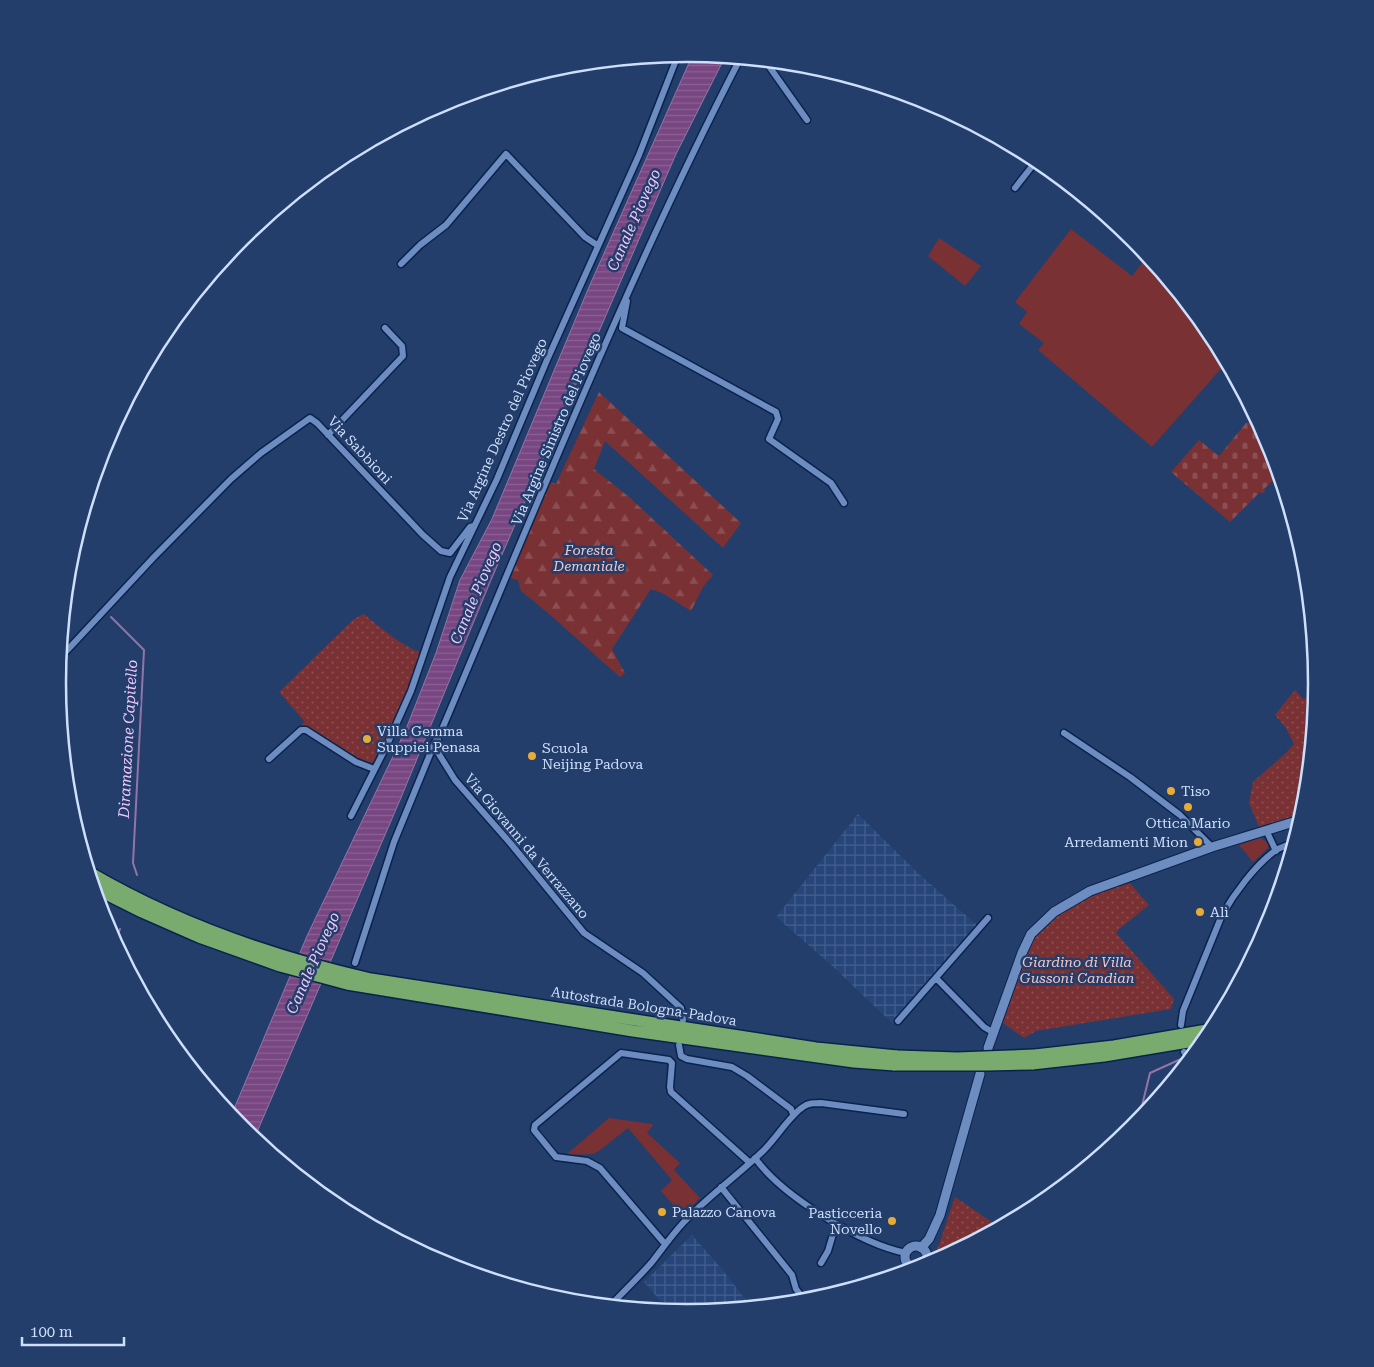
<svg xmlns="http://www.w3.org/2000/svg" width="1374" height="1367" font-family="'Roboto Serif',serif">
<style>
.industrial{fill:url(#industrial-grid)}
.green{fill:#793134}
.forest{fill:url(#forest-firs)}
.cemetery{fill:url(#cemetery-stones)}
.garden{fill:url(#garden-dots)}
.water{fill:url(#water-rules);stroke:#9275a6}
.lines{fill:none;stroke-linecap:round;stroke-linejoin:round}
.stream{stroke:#9275a6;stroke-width:2}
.street-casing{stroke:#0a234e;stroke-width:9}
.secondary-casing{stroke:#0a234e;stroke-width:11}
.highway-casing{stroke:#0a234e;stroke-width:14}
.street{stroke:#6d8cbf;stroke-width:6}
.secondary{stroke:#6d8cbf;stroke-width:9}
.highway{stroke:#78ab6d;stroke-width:11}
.highway-bridge-casing{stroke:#0a234e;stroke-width:14;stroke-linecap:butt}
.highway-bridge{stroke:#78ab6d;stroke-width:11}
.poi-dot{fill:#e7ac36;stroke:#233e6b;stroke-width:2}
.labels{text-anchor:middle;stroke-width:5;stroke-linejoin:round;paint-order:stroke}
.street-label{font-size:14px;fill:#cedffb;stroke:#233e6b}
.park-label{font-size:14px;font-style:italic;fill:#f5c5c4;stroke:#233e6b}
.poi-label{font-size:14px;fill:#cedffb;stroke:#233e6b;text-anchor:start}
.water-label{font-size:15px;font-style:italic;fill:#f2c8fb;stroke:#233e6b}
.rim{fill:none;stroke:#cedffb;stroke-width:2.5}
</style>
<defs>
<pattern id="industrial-grid" width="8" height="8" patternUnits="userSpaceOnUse" patternTransform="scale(1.25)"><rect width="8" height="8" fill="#264579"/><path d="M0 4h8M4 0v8" fill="none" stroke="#445f8d"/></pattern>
<pattern id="forest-firs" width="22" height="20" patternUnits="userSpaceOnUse" patternTransform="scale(1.25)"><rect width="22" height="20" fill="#793134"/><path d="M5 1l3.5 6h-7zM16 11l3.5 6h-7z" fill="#8b4e52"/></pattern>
<pattern id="cemetery-stones" width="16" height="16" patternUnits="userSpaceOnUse" patternTransform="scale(1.25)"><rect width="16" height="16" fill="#793134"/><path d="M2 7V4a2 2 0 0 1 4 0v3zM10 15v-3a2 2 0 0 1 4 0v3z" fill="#8b4e52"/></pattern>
<pattern id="garden-dots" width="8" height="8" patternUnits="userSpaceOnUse" patternTransform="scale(1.25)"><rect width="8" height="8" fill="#793134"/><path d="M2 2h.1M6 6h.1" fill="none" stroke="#8b4e52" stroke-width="1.8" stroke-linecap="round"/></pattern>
<pattern id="water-rules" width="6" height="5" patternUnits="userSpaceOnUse" patternTransform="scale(1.25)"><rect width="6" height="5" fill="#784782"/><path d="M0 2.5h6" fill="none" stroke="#8a6195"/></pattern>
</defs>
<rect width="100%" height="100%" fill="#233e6b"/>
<path class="industrial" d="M858,814l61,60 59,52 -85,98 -64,-61 -53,-46z
M692,1235l30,34 29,38 -64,6 -18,-2 -25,-29z"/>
<path class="green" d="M1071,229l61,47 15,-19 64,77 15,29 -74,84 -114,-97 6,-7 -25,-19 8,-12 -12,-10z
M939,238l42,28 -16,20 -37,-30z
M1260,838l7,4 2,5 -16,15 -14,-17z
M609,1118l43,6 1,1 -6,8 33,30 -6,7 26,28 -18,17 -21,-24 11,-11 -44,-52 -29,23 -6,3 -27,1z"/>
<path class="forest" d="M599,392l142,131 -18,25 -118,-107 -11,28 35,28 84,78 -10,12 -12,24 -27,-17 -13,-5 -39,60 13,24 -5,4c-33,-28 -64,-59 -99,-86l-3,-11 -12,-3 41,-96 9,3z"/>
<path class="cemetery" d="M1255,422c14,13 18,35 24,53l-15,14 1,2 -3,3 -2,-2 -30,30 -59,-50 28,-32 20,16 27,-33z"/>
<path class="garden" d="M364,614c13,11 41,35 57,38l-15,41 -31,68 -6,2c-25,-10 -43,-29 -68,-38l4,-3 -26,-30 75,-73z
M1295,690l9,10 12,-10 -11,117 -2,6 -44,14 -10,-24 4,-21 33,-29 8,-9 -8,-16 -11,-13z
M1130,883l19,22 -31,25 -2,3 58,66 -3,10 -135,22 -12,7 -21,-15 15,-51 13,-30 11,-14 14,-14 29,-17z
M955,1197l44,30 -66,35z"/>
<path class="water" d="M693,54l32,3 -49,97 -185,426 -91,220 -146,339 -12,-10 -11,-13 76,-180 99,-207 30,-76 24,-73 32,-61 97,-232z"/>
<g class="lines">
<path class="stream" d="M111,617l33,33 -11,213 4,12
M115,942l5,-13
M1138,1122l12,-49 31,-14"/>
<g class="street-casing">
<path id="street" d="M766,62l41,58
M1015,188l22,-28
M401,264l19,-19 26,-20 60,-71 79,83 12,8
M627,301l-5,27 154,84 2,7 -9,20 62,44 13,20
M328,435l75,-79 -1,-10 -17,-18
M60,658l94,-101 77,-78 30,-26 49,-35 7,5 106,112 18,16 9,2 20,-26 4,-1
M1064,733l66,44 50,38 32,32
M438,740l-1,11 18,29 56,64 73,89 59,40 38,35 2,12
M269,759l32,-29h5l50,32 18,7
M351,816l35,-69 25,-56 39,-114 47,-98 50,-119 92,-205 39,-100
M1266,830l10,21
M355,963l39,-121 41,-100 5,-8c96,-226 187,-456 300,-675
M936,978l48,49 10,6
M898,1021l90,-103
M1181,1025l2,-14 39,-96c12,-21 33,-50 54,-65 6,-3 12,-5 18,-8
M679,1045l2,11 6,3 45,8 15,9 44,33 2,5
M1184,1052l5,8
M755,1158c27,38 106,86 151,95
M721,1187l71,88 4,14 10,13
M665,1244l-65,-76 -13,-7 -31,-4 -22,-27 1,-5 86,-72 48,7 3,3 -2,24 1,5 78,70
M821,1263l7,-12 8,-27
M610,1306c14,-15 29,-29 42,-44 10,-13 20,-27 31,-39 24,-26 54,-47 79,-71 14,-13 27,-36 41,-45 5,-4 11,-4 18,-4l83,11"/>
</g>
<g class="secondary-casing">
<path id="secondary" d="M988,1048l34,-95 9,-19 23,-22 36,-21 122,-44 88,-27
M905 1257a11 11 0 1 1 22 0a11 11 0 1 1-22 0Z
M921,1248l8,-9 11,-24 40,-141"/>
</g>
<g class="highway-casing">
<path id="highway" d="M89,872c87,51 185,85 282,107l445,69 81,8
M94,888l48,24 57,25 81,29 67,18 286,47 221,31 41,3
M1035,1055l79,-9 99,-17
M1032,1064l72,-8 102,-17"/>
</g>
<use href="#street" class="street"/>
<use href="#secondary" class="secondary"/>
<use href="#highway" class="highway"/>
<g class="highway-bridge-casing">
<path id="highway-bridge" d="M897,1056l60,2 78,-3
M895,1065h92l45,-1"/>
</g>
<use href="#highway-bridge" class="highway-bridge"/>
</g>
<g class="poi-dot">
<circle cx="367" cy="739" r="5"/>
<circle cx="532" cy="756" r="5"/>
<circle cx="1171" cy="791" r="5"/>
<circle cx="1188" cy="807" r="5"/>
<circle cx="1198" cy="842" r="5"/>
<circle cx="1200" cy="912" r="5"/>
<circle cx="662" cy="1212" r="5"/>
<circle cx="892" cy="1221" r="5"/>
</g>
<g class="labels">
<g class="street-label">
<text transform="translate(556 429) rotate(-67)" y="5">Via Argine Sinistro del Piovego</text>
<text transform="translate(502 430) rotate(-66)" y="5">Via Argine Destro del Piovego</text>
<text transform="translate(360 450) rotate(47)" y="5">Via Sabbioni</text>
<text transform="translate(527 846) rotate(50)" y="5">Via Giovanni da Verrazzano</text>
<text transform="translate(644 1006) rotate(9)" y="5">Autostrada Bologna-Padova</text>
</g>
<g class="park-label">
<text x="589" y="555">Foresta<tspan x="589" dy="16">Demaniale</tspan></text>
<text x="1077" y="967">Giardino di Villa<tspan x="1077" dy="16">Gussoni Candian</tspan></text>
</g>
<g class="poi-label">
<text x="377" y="736">Villa Gemma<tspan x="377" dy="16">Suppiei Penasa</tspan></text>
<text x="542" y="753">Scuola<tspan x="542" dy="16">Neijing Padova</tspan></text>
<text x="1181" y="796">Tiso</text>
<text x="1188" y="828" text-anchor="middle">Ottica Mario</text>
<text x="1188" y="847" text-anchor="end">Arredamenti Mion</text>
<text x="1210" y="917">Alì</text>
<text x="672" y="1217">Palazzo Canova</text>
<text x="882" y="1218" text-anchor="end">Pasticceria<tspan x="882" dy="16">Novello</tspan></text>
</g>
<g class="water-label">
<text transform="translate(634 220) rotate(-66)" y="5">Canale Piovego</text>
<text transform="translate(476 593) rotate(-67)" y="5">Canale Piovego</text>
<text transform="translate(128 739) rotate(-87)" y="5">Diramazione Capitello</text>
<text transform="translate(313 963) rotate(-66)" y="5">Canale Piovego</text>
</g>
</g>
<path d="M0 0H1374V1367H0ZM66 683a621 621 0 1 1 1242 0a621 621 0 1 1-1242 0Z" fill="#233e6b" fill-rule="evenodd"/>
<path class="rim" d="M66 683a621 621 0 1 1 1242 0a621 621 0 1 1-1242 0Z"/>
<path d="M22 1337v8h102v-8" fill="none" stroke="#cedffb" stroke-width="2.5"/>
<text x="30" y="1337" font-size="15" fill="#cedffb" stroke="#233e6b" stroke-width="4" paint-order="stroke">100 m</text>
</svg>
